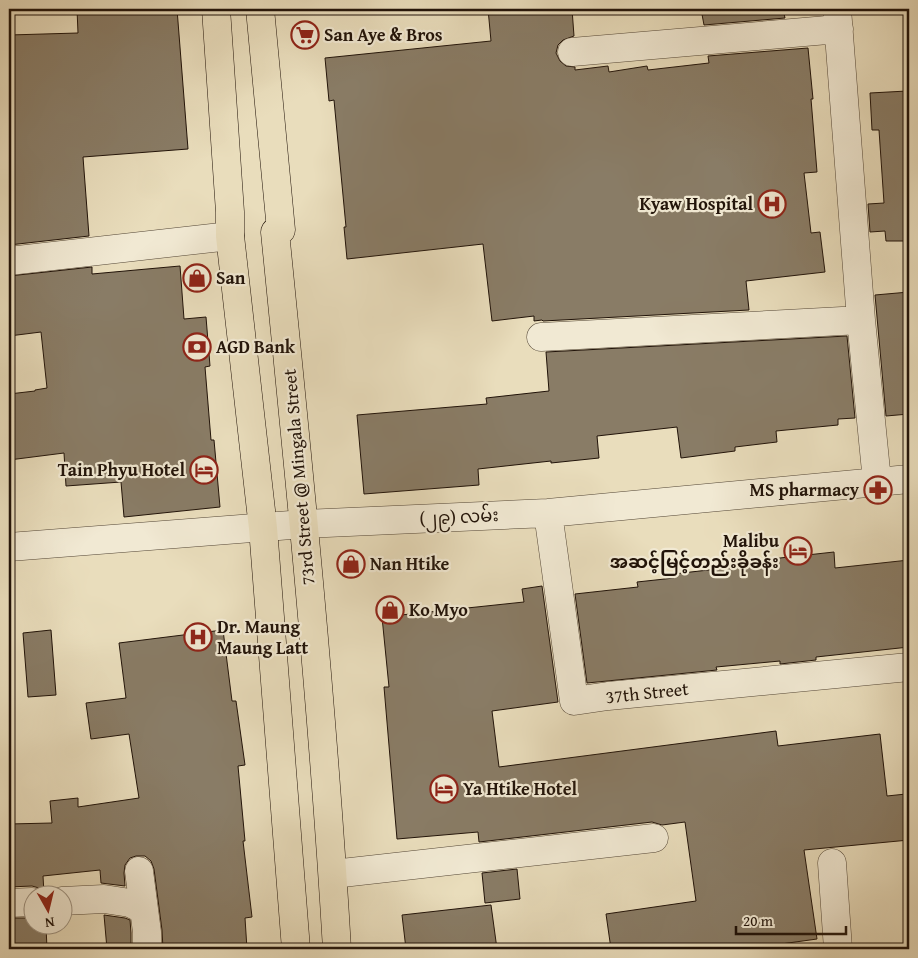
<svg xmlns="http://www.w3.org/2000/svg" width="918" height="958" font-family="'Gentium Book Plus','Noto Sans Myanmar',serif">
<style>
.building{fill:#897c66;stroke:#211309}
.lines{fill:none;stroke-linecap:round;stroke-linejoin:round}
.street-casing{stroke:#534636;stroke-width:29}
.primary-casing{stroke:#211309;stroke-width:29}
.street{stroke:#f1e9d3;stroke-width:28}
.primary{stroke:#e9ddbc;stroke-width:28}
.labels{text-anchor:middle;stroke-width:4.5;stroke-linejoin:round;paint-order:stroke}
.poi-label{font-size:18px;font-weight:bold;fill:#211309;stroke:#f1e9d3;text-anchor:start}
.street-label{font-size:18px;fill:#211309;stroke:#f1e9d3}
</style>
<rect width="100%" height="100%" fill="#e9ddbc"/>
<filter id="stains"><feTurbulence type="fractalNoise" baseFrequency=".004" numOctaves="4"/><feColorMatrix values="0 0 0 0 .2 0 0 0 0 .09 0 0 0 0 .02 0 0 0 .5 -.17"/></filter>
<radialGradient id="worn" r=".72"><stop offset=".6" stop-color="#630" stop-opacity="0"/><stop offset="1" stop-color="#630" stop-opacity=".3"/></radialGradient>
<path class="building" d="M77,9h100l11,140 -105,8 6,79 -80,9v-210l69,-2z
M488,9h84l2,27 -11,4 -5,5 -2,8 4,8 6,5 9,1v3l33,-4 1,6 38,-6 1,4 61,-7 -1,-7 100,-8 5,51h-2l6,73 -13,1 7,60 9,-1 5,40 -79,9 3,29 -206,11 -1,-1 -8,1v-5l-42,5 -9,-77 -136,15 -3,-32h2l-12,-127 -5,1 -4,-43 166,-17z
M701,9h82l2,9 -81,7z
M907,91l2,40v110h-23l-1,-10 -15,1 -2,-28 16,-1 -5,-73h-7l-2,-37z
M180,266l4,53 22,-2 4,49 -5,1 6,73h3l6,67 -96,10 -3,-35 -55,4 -2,-33 -55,7v-66l26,-3v-1l12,-2 -6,-56 -32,4v-60l83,-9v7z
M909,292v122l-23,2 -11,-121z
M847,336l8,82 -17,1v6l-62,6 1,11 -42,5v4l-54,7 -4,-31 -80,9 2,22 -48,5v-2l-73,8 1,16 -115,9 -7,-79 130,-11 -1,-6 63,-7 -3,-39z
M834,552l1,16 74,-8v87l-93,10v3l-36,4v-3l-64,6 1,3 -130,13 -12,-89 63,-7 -1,-5 37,-4 -1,-4 98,-11v-4z
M542,586l16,116 -66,9 7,56 277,-36 2,15 102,-12 7,62 19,-2 3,28v18l-105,10 13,89 -72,10h-134l-5,-35 90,-13 -11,-79 -23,3 -10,-3 -173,20 -1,-10 -81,7 -13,-152h5l-7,-70 142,-15 -2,-13z
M51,630l5,65 -28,2 -5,-64z
M223,630l9,71h4l9,64 -7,1 7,75h-2l9,76 -7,1 2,31h-84l-1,-19 -8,-61 -3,-8 -6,-5h-9l-6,2 -5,7 -1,8 1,13 -24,-3 -1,-13 -57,6 1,17 -5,-5 -7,-2 -23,1v-63l43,-1 -2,-22 28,-3v9l61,-9 -10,-64 -38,5 -5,-36 40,-5 -7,-55z
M517,869l3,30 -35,4 -3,-30z
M491,905l6,44h-91l-4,-34z
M104,915l21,3 5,2 1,13v16h-24z
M9,918h23v8h14l1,23h-38z"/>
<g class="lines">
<g class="street-casing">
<path id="street" d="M837,9l24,311 16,161
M572,52l267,-23
M9,261l221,-25
M541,337l320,-17
M548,513l26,188 34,-5 301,-29
M9,547l295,-23 244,-11 361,-34
M832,863l6,86
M139,871l8,61v17
M333,874l321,-36
M62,901l42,-2 26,4 14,7
M9,903l23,-1"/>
</g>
<g class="primary-casing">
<path id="primary" d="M216,9l14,203v24l33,292 33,421
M260,9l21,221 -6,2c24,239 48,478 62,717"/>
</g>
<use href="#street" class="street"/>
<use href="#primary" class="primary"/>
</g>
<defs>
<g id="supermarket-ring" transform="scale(1.4375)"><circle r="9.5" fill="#f1e9d3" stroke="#8f2418" stroke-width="1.5"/><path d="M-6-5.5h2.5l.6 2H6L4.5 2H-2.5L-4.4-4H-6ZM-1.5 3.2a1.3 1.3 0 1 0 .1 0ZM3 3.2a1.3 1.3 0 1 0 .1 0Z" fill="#8f2418"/></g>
<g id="hospital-ring" transform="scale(1.4375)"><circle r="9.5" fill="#f1e9d3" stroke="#8f2418" stroke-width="1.5"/><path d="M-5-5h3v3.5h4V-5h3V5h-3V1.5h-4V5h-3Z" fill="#8f2418"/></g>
<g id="shop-ring" transform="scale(1.4375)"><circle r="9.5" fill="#f1e9d3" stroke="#8f2418" stroke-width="1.5"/><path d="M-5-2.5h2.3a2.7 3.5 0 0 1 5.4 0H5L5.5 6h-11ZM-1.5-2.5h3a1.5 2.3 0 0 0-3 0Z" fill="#8f2418"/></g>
<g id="bank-ring" transform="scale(1.4375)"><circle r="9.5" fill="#f1e9d3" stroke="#8f2418" stroke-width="1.5"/><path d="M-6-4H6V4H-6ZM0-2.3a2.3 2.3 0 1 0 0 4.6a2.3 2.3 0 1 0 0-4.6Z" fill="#8f2418"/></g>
<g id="hotel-ring" transform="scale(1.4375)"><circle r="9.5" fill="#f1e9d3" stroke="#8f2418" stroke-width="1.5"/><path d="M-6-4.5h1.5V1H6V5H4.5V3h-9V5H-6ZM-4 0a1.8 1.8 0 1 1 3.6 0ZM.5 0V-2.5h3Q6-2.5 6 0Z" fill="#8f2418"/></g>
<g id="pharmacy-ring" transform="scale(1.4375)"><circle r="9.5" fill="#f1e9d3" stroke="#8f2418" stroke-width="1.5"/><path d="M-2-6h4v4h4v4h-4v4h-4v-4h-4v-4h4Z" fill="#8f2418"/></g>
</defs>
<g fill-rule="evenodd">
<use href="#supermarket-ring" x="305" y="35"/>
<use href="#hospital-ring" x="772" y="204"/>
<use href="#shop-ring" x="197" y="278"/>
<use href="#bank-ring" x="197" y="347"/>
<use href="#hotel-ring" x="204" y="470"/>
<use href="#pharmacy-ring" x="878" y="490"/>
<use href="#hotel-ring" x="798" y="551"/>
<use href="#shop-ring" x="351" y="564"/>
<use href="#shop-ring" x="390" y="610"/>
<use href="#hospital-ring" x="198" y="637"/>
<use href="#hotel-ring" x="444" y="789"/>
</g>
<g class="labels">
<g class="poi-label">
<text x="324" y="41">San Aye &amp; Bros</text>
<text x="753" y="210" text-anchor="end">Kyaw Hospital</text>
<text x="216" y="284">San</text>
<text x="216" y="353">AGD Bank</text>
<text x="185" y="476" text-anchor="end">Tain Phyu Hotel</text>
<text x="859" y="496" text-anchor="end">MS pharmacy</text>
<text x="779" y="547" text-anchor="end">Malibu<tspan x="779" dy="21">အဆင့်မြင့်တည်းခိုခန်း</tspan></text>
<text x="370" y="570">Nan Htike</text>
<text x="409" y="616">Ko Myo</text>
<text x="217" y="633">Dr. Maung<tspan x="217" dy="21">Maung Latt</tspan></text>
<text x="463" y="795">Ya Htike Hotel</text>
</g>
<g class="street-label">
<text transform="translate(299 477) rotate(-95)" y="6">73rd Street @ Mingala Street</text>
<text transform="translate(459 517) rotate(-3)" y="6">(၂၉) လမ်း</text>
<text transform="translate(647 693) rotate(-6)" y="6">37th Street</text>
</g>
</g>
<rect width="918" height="958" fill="none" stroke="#e9ddbc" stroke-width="30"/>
<rect x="10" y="10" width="898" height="938" fill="none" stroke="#211309" stroke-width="2.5"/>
<rect x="15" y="15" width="888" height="928" fill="none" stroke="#211309"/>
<g transform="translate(48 910) rotate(172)"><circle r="24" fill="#f1e9d3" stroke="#9e9382"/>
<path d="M0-4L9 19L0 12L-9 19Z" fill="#8f2418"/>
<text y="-8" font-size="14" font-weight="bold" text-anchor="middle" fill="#211309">N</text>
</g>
<path d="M736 926v8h110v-8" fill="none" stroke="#211309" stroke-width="2.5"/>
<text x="743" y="926" font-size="15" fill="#211309" stroke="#f1e9d3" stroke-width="4" paint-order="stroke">20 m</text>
<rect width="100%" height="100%" filter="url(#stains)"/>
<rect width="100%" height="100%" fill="url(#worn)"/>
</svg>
